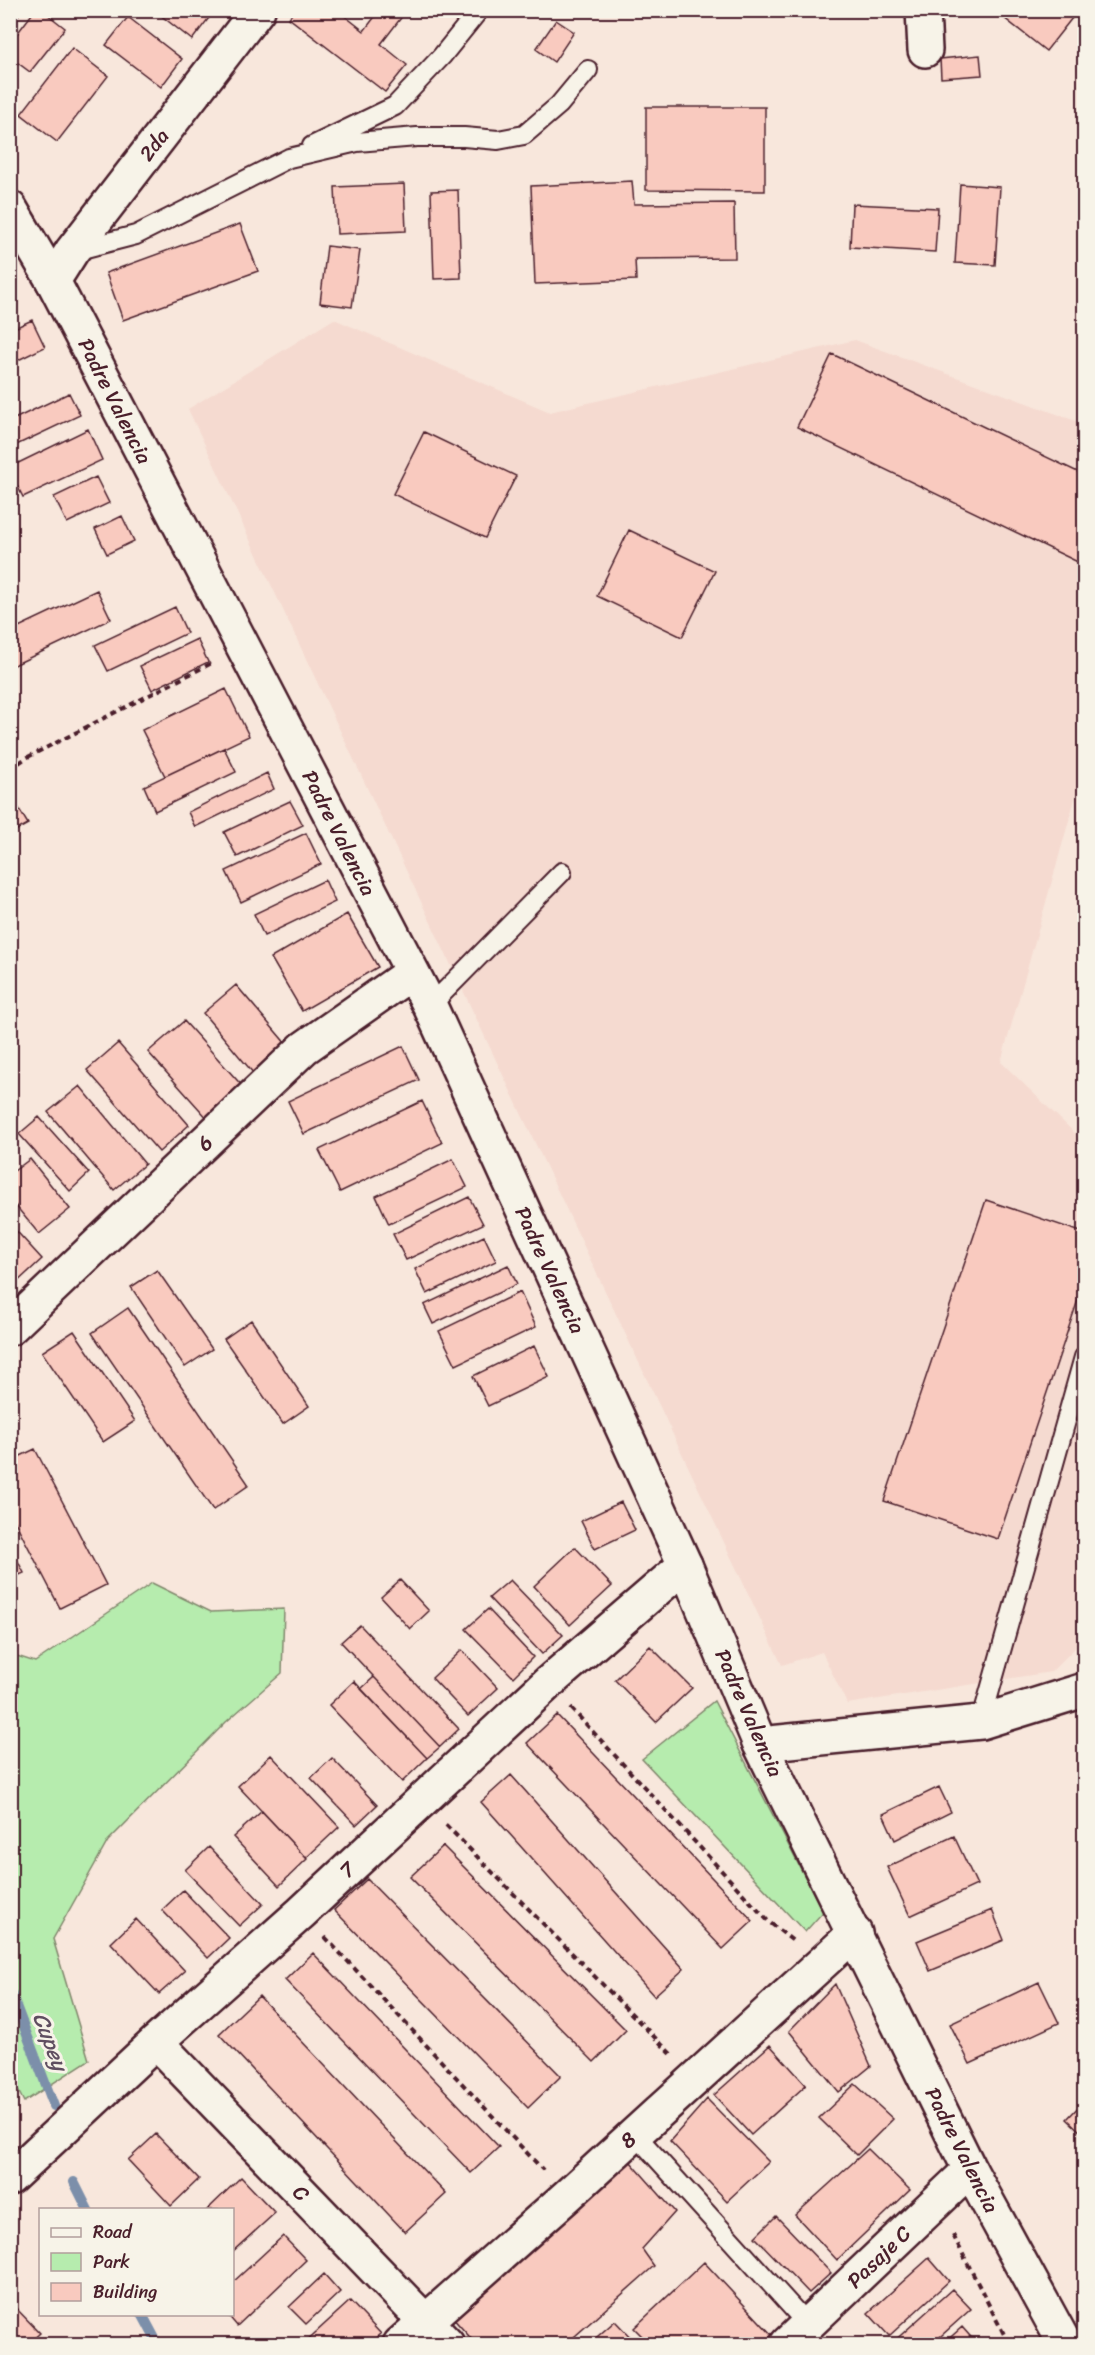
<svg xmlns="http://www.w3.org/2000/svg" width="1095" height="2355" font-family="Sriracha,sans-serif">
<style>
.built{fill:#f5dad0}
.green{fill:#b6ecae;stroke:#80866c;stroke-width:1.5}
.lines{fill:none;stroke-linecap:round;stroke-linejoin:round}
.stream{stroke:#7c8faa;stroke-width:10}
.building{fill:#f9cabf;stroke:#4a1f2b;stroke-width:1.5}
.service-casing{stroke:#4a1f2b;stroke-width:22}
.minor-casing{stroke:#4a1f2b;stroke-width:38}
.tertiary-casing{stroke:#4a1f2b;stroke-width:38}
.path{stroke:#4a1f2b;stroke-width:4;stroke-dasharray:6 4.5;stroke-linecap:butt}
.service{stroke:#f7f3e8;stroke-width:18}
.minor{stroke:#f7f3e8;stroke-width:33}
.tertiary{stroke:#f7f3e8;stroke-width:33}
.labels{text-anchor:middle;stroke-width:6;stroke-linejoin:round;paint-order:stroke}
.street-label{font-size:21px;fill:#4a1f2b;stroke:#f7f3e8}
.water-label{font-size:22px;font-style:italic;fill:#5f4e60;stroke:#f7f3e8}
</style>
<rect width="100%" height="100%" fill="#f8e7dc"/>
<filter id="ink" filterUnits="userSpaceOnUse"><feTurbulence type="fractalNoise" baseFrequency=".0167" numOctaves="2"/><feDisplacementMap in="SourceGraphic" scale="12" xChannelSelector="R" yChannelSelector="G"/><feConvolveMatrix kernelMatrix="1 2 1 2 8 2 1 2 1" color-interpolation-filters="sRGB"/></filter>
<g filter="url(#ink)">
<path class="built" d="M334,319l216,93 305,-72 229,84v343l-83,295 83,80v488l-8,17 -25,25 -204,32 -25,-52 -40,13 -594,-1256z"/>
<path class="green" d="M152,1583l59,29 73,-3 -2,64 -56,49 -118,119 -55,98 36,121 -65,42 -14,-27 1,-421 24,8z
M714,1701l109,211 -18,20 -163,-173z"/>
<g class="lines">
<path class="stream" d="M10,1990l44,116
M74,2182l14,28
M142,2314l16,30"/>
</g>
<path class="building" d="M10,10h12l-12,15z
M35,10h7l23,18 -35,44 -20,-15v-14z
M154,10h53l5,4 -20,26z
M294,10h43l27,21 16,-21h19l5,4 -23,30 26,21 -22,27 -96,-74z
M994,10h69l9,8 -26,33z
M128,17l54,42 -21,28 -55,-42z
M556,20l18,12 -20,30 -18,-13z
M72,48l36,28 -51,66 -36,-28z
M980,55l2,20 -41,3 -1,-19z
M646,107h119v84l-119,-1z
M632,181l2,23 100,-1 1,55 -100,1 1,21 -101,4 -4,-98z
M404,184l2,47 -69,3 -2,-47z
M960,184l40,3 -5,78 -40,-2z
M458,190l3,88 -27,1 -3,-88z
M852,204l86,4 -3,44 -85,-5z
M240,224l18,47 -135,49 -17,-47z
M327,246l33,4 -8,57 -32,-4z
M32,320l13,27 -35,17v-34z
M832,354l252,121v90l-287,-138z
M69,393l11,22 -70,33v-27z
M88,429l14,31 -79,37 -13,-25v-5z
M424,432l92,44 -31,62 -92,-44z
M96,477l13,26 -42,20 -13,-26z
M122,516l12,25 -27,13 -12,-25z
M629,530l86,41 -33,66 -85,-41z
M97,590l14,29 -101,48v-36z
M175,607l12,26 -79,38 -13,-26z
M197,639l11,23 -56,28 -12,-24z
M226,689l23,47 -84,40 -23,-46z
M224,748l12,24 -81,39 -11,-25z
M267,773l7,16 -79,38 -7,-15z
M10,794l18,30 -18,10z
M290,801l13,24 -66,32 -13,-25z
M306,833l15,31 -80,38 -15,-31z
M325,880l10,22 -71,34 -10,-22z
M347,914l31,53 -76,44 -31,-53z
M236,985l51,60 -33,29 -51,-61z
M184,1021l61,68 -36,31 -61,-68z
M118,1043l71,82 -30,27 -72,-82z
M403,1046l16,34 -115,54 -16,-33z
M80,1086l65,78 -31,26 -66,-78z
M422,1101l20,42 -102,49 -21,-42z
M39,1117l50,56 -19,18 -51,-57z
M30,1159l40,50 -31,25 -29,-35v-25z
M453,1159l14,28 -78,37 -13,-28z
M469,1197l14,27 -77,36 -13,-26z
M986,1200l98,33v49l-86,257 -114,-38z
M10,1224l32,35 -28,26 -4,-5z
M484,1236l12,25 -69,33 -12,-25z
M508,1265l9,19 -84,40 -9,-19z
M157,1270l55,79 -27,18 -54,-80z
M520,1292l16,35 -80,38 -17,-34z
M128,1308l121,177 -36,25 -121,-177z
M251,1320l58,86 -26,18 -59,-85z
M74,1331l61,90 -32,21 -61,-90z
M534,1346l15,31 -61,29 -15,-30z
M35,1449l71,136 -46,23 -50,-96v-51z
M621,1502l14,28 -40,19 -14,-28z
M10,1546l14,27 -14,6z
M575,1547l37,39 -42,39 -36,-39z
M400,1580l29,31 -19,18 -29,-32z
M510,1580l53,55 -21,19 -53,-56z
M488,1609l45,48 -20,20 -47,-48z
M360,1625l99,104 -19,18 -99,-105z
M650,1646l42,42 -36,34 -41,-42z
M462,1650l36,38 -30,28 -36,-38z
M374,1677l66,70 -13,11 -66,-69z
M354,1681l73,77 -25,24 -73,-77z
M557,1715l196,206 -30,28 -196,-206z
M271,1755l68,72 -33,31 -68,-72z
M332,1758l45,47 -21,20 -45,-47z
M511,1775l173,194 -30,27 -173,-194z
M939,1787l12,25 -56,28 -12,-26z
M262,1811l45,48 -28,27 -46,-49z
M954,1836l23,49 -67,31 -23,-49z
M443,1846l183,184 -32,32 -184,-185z
M209,1847l54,57 -24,22 -54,-56z
M367,1879l194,197 -33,32 -194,-198z
M183,1890l46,48 -21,20 -46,-48z
M992,1910l12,30 -74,31 -13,-30z
M136,1919l49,52 -26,23 -48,-51z
M313,1953l186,194 -28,26 -186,-193z
M1039,1982l20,41 -89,41 -20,-40z
M835,1984l36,82 -32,26 -50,-61z
M259,1996l187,198 -41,38 -186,-198z
M770,2045l36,40 -55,50 -37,-40z
M855,2084l38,35 -36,36 -38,-37z
M707,2099l62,63 -42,39 -57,-60z
M1084,2101v34l-17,-16z
M156,2134l43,45 -28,27 -43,-46z
M868,2149l42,41 -73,70 -42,-45z
M630,2161l45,51 -33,37 12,17 -88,78h-90l-25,-28z
M241,2177l34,36 -43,39v-42h-25z
M776,2216l55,57 -22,20 -54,-56z
M283,2236l23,24 -69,66 -10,-12h5v-31z
M929,2258l20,23 -60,55 -21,-23z
M704,2262l69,74 -9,8h-114l-16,-16z
M324,2274l16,18 -34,32 -17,-17z
M952,2289l19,20 -39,35h-41z
M350,2301l31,33 -11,10h-67z
M10,2302l30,31 -12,11 -18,-1z
M615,2321l22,23h-48z
M962,2327l15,17h-34z"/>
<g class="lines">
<g class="service-casing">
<path id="service" d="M312,146l83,-40 47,-50 37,-46
M74,251l62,-16 153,-77 68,-16 60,-5h47l34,3 26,-5 35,-30 29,-35
M430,1006l132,-134
M981,1722l103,-365
M635,2134l173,191"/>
</g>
<g class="minor-casing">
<path id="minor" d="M923,10l2,40
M53,281l19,-30 186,-241
M10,1328l294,-280 107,-75
M760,1744l221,-22 103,-32
M156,2042l291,302
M10,2178l146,-136 145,-129 247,-230 137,-118
M400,2344l167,-148 288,-263
M787,2344l183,-174"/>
</g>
<g class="tertiary-casing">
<path id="tertiary" d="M10,208l43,73 377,725 255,559 75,179 210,426 95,174"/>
</g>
<path class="path" d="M10,769l16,-11 186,-95
M571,1708l198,214 24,19
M446,1825l226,230
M325,1937l218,233
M953,2235l56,109"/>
<use href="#service" class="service"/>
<use href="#minor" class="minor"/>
<use href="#tertiary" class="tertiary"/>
</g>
</g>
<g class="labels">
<g class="street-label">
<text transform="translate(154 145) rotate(-52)" y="7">2da</text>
<text transform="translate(115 401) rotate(63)" y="7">Padre Valencia</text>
<text transform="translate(339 833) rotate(63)" y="7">Padre Valencia</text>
<text transform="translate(205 1143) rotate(-44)" y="7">6</text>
<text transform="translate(550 1270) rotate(65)" y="7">Padre Valencia</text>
<text transform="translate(749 1713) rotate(66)" y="7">Padre Valencia</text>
<text transform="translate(347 1870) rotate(-43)" y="7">7</text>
<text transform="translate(628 2140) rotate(-43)" y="7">8</text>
<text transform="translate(962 2150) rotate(63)" y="7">Padre Valencia</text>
<text transform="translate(301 2193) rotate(46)" y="7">C</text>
<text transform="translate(879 2257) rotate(-44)" y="7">Pasaje C</text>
</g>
<g class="water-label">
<text transform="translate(51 2041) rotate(69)" y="8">Cupey</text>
</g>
</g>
<rect width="1095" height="2355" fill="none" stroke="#f7f3e8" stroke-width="36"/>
<rect x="18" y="18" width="1059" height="2319" fill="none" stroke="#4a1f2b" stroke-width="2" filter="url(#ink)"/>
<rect x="39" y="2208" width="195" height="108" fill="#f7f3e8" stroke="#b29e9c" stroke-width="1.5"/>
<rect x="51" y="2228" width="30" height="9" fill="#f7f3e8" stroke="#b29e9c" stroke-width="1.5"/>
<text x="93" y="2238" font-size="18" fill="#4a1f2b">Road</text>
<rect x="51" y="2253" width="30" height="18" fill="#b6ecae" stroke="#b29e9c" stroke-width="1.5"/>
<text x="93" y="2268" font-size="18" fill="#4a1f2b">Park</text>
<rect x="51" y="2283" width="30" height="18" fill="#f9cabf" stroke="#b29e9c" stroke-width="1.5"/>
<text x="93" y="2298" font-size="18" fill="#4a1f2b">Building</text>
</svg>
